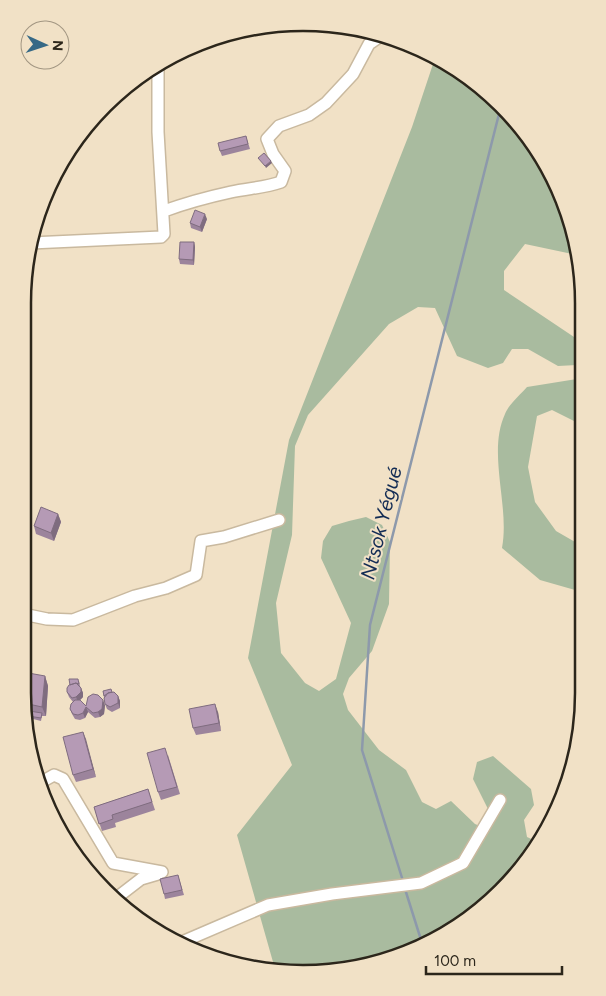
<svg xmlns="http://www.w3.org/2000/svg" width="606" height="996" font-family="Figtree,sans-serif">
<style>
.green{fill:#a9bb9f}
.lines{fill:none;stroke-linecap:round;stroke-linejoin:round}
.stream{stroke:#8d99ab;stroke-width:2.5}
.minor-casing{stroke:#c9b99f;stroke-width:14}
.minor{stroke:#fff;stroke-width:11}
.wall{fill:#9c849c}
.shaded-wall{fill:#7f6c7f}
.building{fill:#b59ab5;stroke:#7f6c7f}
.labels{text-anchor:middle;stroke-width:4;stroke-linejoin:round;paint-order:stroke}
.water-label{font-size:20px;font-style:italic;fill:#132c54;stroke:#f1e1c6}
.rim{fill:none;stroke:#2c261b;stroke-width:2.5}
</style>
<rect width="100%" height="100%" fill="#f1e1c6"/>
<path class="green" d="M434,61l40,19 72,83 23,50 8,42 -52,-11 -21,27v19l79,53v14l-6,8 -19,1 -30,-17h-16l-9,14 -15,5 -31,-12 -22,-48 -17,-1 -29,17 -81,91 -13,31 -3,89 -16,68 5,50 24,30 14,8 17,-12 15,-56 -30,-65 2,-17 9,-15 17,-5 17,-4 16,8 8,17 -1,62 -17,47 -23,27 -6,16 5,16 31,40 27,20 16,32 14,7 15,-8 24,23 15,6 -1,-19 -16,-32 4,-17 16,-6 38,33 3,16 -10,15 3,17 11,5 -12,22 -52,52 -81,43 -90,14 -28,-4 -38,-134 55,-70 -44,-107 41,-218 123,-313z
M583,378l-1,47 -30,-15 -15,6 -9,51 7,35 21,29 26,15v46l-42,-12 -38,-32c8,-42 -15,-95 3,-134 4,-10 15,-19 22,-27z"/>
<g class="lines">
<path class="stream" d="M403,881l-41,-131 8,-125 130,-515
M405,889l17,54"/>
<g class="minor-casing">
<path id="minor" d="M164,211c22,-8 44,-14 67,-19 18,-4 33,-4 50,-10l4,-11 -12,-17 -6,-15 12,-13 30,-11 17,-12 27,-29 16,-30 13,-9
M31,243l130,-6 3,-3 -6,-102v-68
M23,614l24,5 26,1 62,-24 31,-8 30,-13 5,-34 23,-4 55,-17
M38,784l16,-9 9,4 50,84 49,9
M115,899l26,-20 17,-5
M182,942l86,-37 64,-11 89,-11 42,-20 37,-63"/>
</g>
<use href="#minor" class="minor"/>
</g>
<path class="wall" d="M246,136l4,13 -28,7 -2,-5z
M207,219l-5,13 -11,-4 -1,-5z
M194,242l1,5 -1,18 -14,-1 -1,-5z
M58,514l3,8 -7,19 -18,-7 -2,-8z
M45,676l3,10 -2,30h-4l-1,5 -12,-3 -1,-2v-3l-2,-1 -4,-19z
M79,681l1,5 1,2 2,5v4l-3,3 6,6 19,-1 -1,9 -4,3 -5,1 -7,-6 -3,6 -5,2 -5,-1 -3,-5 -2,-5 3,-7 -4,-5 -2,-5z
M103,691l9,1 6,4 2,5v7l-8,4 -5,-3 -2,-5z
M218,712l3,19 -25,4 -3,-7z
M83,732l13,45 -20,5 -3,-7z
M168,755l12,39 -19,6 -3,-8z
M148,789l7,21 -40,13 1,4 -14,4 -8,-24z
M178,875l6,20 -19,4 -1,-5z"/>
<path class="shaded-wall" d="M271,161l1,2 -6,5 -1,-2z
M205,214l2,5 -5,13 -2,-5z
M194,242l1,5 -1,18 -1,-5z
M58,514l3,8 -7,19 -3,-8z
M45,676l3,10 -2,30 -4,-9z
M81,688l2,5v4l-5,5 -2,-5z
M118,696l2,5v7l-2,-5z
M103,700l2,5 -1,9 -4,3 -2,-5z
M215,704l3,8 3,19 -2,-8z
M86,707l2,5 -3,6 -2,-5z
M83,732l3,7 10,38 -3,-8z"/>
<path class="building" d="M246,136l2,8 -28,7 -2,-8z
M264,153l7,8 -6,5 -7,-8z
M195,210l10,4 -5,13 -10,-4z
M180,242h14l-1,18 -14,-1z
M41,507l17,7 -7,19 -17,-7z
M23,672l22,4 -3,31 -18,-4 -2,-10z
M69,679h9l1,5 -3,-1 -6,2z
M76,683l5,5v4l-5,5 -4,1 -5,-6v-4l2,-3z
M111,689l1,3 -4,1 -4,3 -1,-5z
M114,692l4,4v7l-8,4 -5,-3 -1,-6 4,-5z
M93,694l5,1 5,5 -1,9 -4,3 -5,1 -7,-6 -3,6 -5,2 -5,-1 -3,-5 1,-5 4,-4h5l6,6 2,-9z
M215,704l4,19 -26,5 -4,-19z
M29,711l13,2 -1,5 -13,-2z
M83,732l10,37 -20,6 -10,-38z
M165,748l12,39 -19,5 -11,-39z
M148,789l4,13 -40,13 1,4 -14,5 -5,-17z
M178,875l4,15 -18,4 -4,-15z"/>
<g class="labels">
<g class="water-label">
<text transform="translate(381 523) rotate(-76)" y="7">Ntsok Yégué</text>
</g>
</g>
<path d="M0 0H606V996H0ZM303 31H303A272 272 0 0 1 575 303V693A272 272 0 0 1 303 965H303A272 272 0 0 1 31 693V303A272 272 0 0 1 303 31Z" fill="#f1e1c6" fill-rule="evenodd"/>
<path class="rim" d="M303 31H303A272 272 0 0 1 575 303V693A272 272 0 0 1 303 965H303A272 272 0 0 1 31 693V303A272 272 0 0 1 303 31Z"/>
<g transform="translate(45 45) rotate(93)"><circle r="24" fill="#f1e1c6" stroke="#a29682"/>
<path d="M0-4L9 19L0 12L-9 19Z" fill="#366986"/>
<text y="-8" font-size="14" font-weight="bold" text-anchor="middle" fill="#2c261b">N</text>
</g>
<path d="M426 966v8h136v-8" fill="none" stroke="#2c261b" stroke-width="2.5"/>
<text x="434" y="966" font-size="15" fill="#2c261b" stroke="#f1e1c6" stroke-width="4" paint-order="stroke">100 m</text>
</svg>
